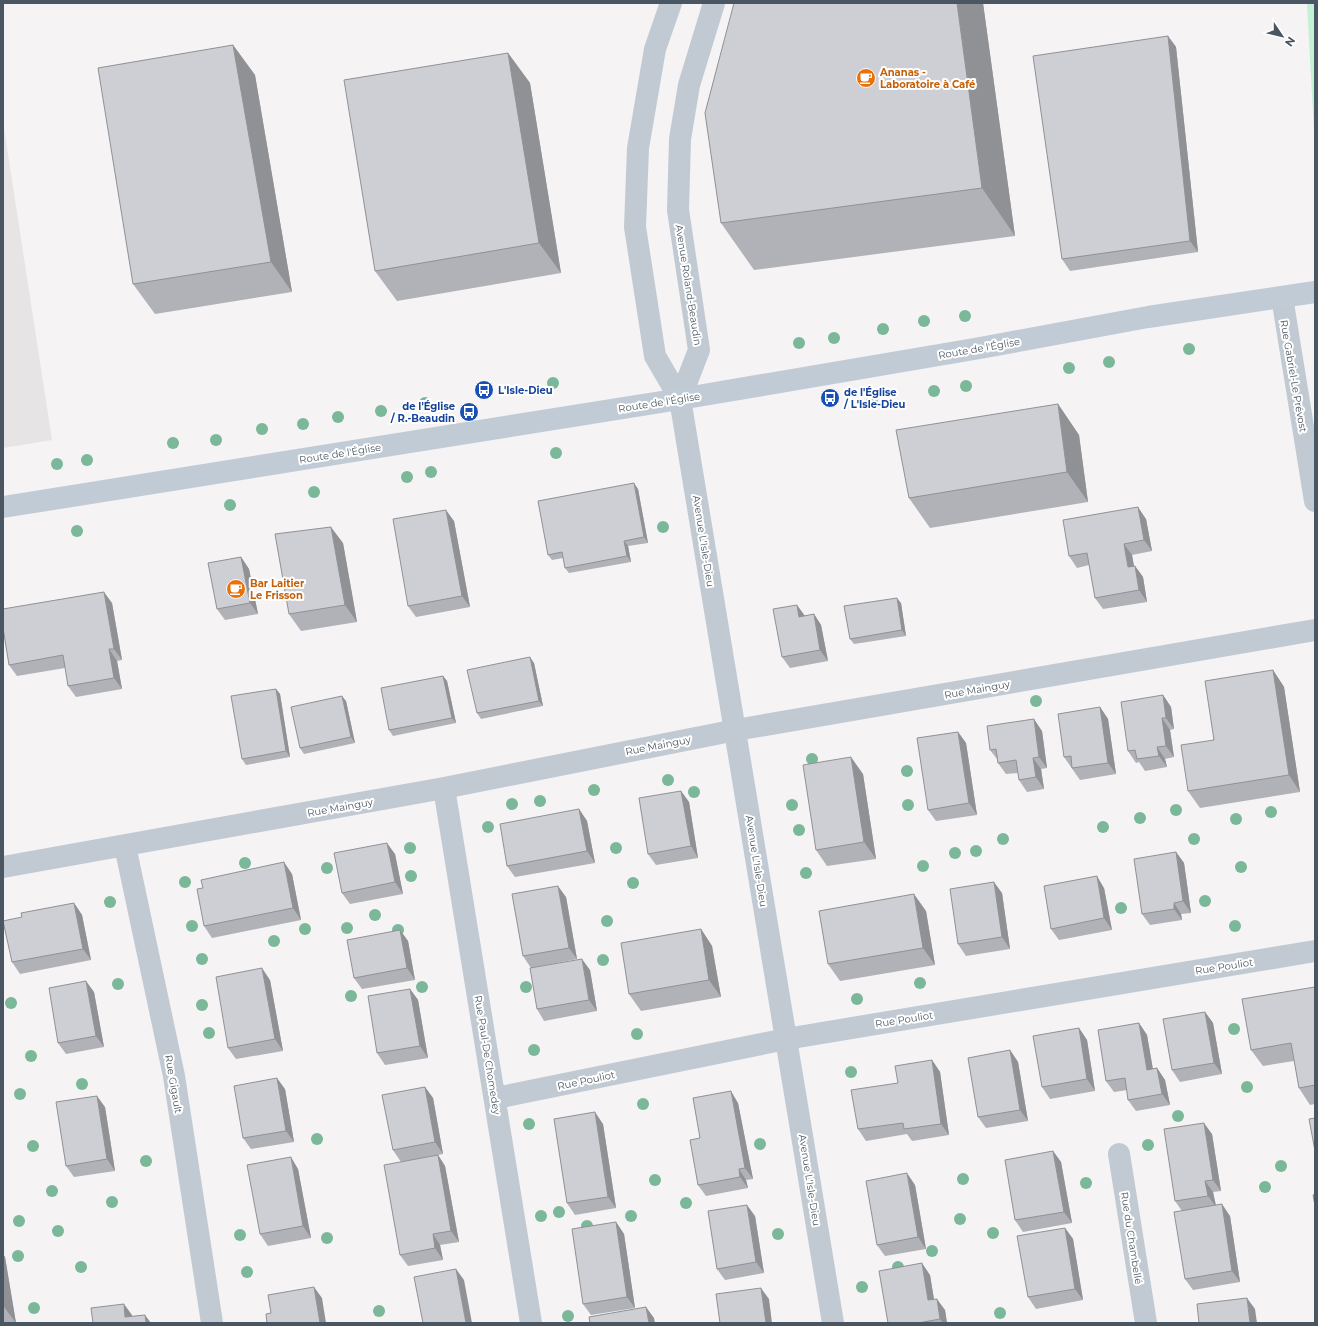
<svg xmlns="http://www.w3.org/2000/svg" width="1318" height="1326" font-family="Montserrat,sans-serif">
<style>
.education{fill:#e6e4e5}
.green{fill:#c3f1d5}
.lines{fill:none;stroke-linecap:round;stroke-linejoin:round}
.minor{stroke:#c1cad2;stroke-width:22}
.tertiary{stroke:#c1cad2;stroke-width:22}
.secondary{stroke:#c1cbd6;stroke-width:22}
.tree{fill:#7bb799}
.wall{fill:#b0b2b7}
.shaded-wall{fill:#909195}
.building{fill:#cdcfd5;stroke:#909195}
.labels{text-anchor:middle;stroke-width:4;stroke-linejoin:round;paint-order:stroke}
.food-label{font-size:10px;font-weight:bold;fill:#c56008;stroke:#fff;text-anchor:start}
.street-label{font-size:10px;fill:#4a5661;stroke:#fff}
.transit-label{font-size:10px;font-weight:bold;fill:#164399;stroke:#fff;text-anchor:start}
</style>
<rect width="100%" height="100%" fill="#f5f3f3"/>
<path class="education" d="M3,122l49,318 -49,8z"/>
<path class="green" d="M1307,3h8v147z"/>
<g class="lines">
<path class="minor" d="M1282,297l33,204
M680,399l153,924
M444,788l87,535
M125,846l49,230 38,247
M3,867l441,-79 292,-58 579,-100
M496,1098l290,-59 529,-88
M1119,1154l27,169"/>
<path class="tertiary" d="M671,3l-16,46 -17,99 -3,79 20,129 25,43
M680,399l19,-49 -21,-140 2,-71 9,-54 25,-82"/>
<path class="secondary" d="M3,507l677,-108 300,-51 168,-31 167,-25"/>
</g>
<g class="tree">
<circle cx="965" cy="316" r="6"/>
<circle cx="924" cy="321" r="6"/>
<circle cx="883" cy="329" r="6"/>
<circle cx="834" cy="338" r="6"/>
<circle cx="799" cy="343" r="6"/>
<circle cx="1189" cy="349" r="6"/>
<circle cx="1109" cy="362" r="6"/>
<circle cx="1069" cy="368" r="6"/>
<circle cx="553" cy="383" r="6"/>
<circle cx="966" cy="386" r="6"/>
<circle cx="934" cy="391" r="6"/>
<circle cx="872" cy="402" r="6"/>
<circle cx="425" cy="403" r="6"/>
<circle cx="381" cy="411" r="6"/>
<circle cx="338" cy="417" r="6"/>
<circle cx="303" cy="424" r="6"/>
<circle cx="262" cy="429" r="6"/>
<circle cx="216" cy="440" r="6"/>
<circle cx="173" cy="443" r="6"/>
<circle cx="556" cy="453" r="6"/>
<circle cx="87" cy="460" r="6"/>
<circle cx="57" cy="464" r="6"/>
<circle cx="431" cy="472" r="6"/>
<circle cx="407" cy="477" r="6"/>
<circle cx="314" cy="492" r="6"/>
<circle cx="230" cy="505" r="6"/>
<circle cx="663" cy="527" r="6"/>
<circle cx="77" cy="531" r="6"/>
<circle cx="1036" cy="701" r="6"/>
<circle cx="812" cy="759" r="6"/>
<circle cx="907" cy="771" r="6"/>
<circle cx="668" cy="780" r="6"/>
<circle cx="594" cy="790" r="6"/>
<circle cx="694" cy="792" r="6"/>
<circle cx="540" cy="801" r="6"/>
<circle cx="512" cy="804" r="6"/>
<circle cx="792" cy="805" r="6"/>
<circle cx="908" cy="805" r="6"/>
<circle cx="1176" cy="810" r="6"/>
<circle cx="1271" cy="812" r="6"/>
<circle cx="1140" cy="818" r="6"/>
<circle cx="1236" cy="819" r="6"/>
<circle cx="488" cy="827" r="6"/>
<circle cx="1103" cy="827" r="6"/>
<circle cx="799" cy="830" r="6"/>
<circle cx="1003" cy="839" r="6"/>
<circle cx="1194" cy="839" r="6"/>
<circle cx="410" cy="848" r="6"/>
<circle cx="616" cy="848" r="6"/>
<circle cx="976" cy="851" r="6"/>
<circle cx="955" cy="853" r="6"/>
<circle cx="245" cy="863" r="6"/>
<circle cx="923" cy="866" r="6"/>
<circle cx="1241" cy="867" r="6"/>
<circle cx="327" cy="868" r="6"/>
<circle cx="806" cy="873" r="6"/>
<circle cx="411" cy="876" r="6"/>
<circle cx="185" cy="882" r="6"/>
<circle cx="633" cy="883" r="6"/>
<circle cx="1205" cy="901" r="6"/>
<circle cx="110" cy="902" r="6"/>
<circle cx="1121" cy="908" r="6"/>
<circle cx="375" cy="915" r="6"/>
<circle cx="607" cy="921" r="6"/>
<circle cx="192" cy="926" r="6"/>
<circle cx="1235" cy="926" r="6"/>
<circle cx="347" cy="928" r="6"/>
<circle cx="305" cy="929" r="6"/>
<circle cx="398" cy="930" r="6"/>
<circle cx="274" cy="941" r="6"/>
<circle cx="202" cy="959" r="6"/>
<circle cx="603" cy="960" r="6"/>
<circle cx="920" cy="983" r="6"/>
<circle cx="118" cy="984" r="6"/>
<circle cx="422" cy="987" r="6"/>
<circle cx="526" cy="987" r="6"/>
<circle cx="351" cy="996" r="6"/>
<circle cx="857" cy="999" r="6"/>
<circle cx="11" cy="1003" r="6"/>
<circle cx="202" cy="1005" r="6"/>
<circle cx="1234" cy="1029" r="6"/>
<circle cx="209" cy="1033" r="6"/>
<circle cx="637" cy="1034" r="6"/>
<circle cx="534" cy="1050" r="6"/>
<circle cx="31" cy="1056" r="6"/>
<circle cx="851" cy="1072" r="6"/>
<circle cx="82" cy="1084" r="6"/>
<circle cx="1247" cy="1087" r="6"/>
<circle cx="20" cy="1094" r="6"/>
<circle cx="643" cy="1104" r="6"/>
<circle cx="1178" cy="1116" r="6"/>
<circle cx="529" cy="1124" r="6"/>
<circle cx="317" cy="1139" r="6"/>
<circle cx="760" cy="1144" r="6"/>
<circle cx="1148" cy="1145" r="6"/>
<circle cx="33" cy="1146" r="6"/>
<circle cx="146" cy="1161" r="6"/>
<circle cx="1281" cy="1166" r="6"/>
<circle cx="963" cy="1179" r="6"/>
<circle cx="655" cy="1180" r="6"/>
<circle cx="1086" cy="1183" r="6"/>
<circle cx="1265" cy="1187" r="6"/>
<circle cx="52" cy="1191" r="6"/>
<circle cx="112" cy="1202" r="6"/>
<circle cx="686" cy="1203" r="6"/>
<circle cx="559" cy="1212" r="6"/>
<circle cx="541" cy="1216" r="6"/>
<circle cx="631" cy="1216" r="6"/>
<circle cx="960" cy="1219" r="6"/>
<circle cx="19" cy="1221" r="6"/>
<circle cx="587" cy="1226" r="6"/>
<circle cx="58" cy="1231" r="6"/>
<circle cx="993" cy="1233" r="6"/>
<circle cx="778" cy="1234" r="6"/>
<circle cx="240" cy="1235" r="6"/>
<circle cx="327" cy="1238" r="6"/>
<circle cx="932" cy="1251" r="6"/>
<circle cx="18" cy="1256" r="6"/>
<circle cx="81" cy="1267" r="6"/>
<circle cx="898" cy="1267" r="6"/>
<circle cx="247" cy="1272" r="6"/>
<circle cx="862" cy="1287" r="6"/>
<circle cx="34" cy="1308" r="6"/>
<circle cx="379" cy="1311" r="6"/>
<circle cx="1000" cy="1313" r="6"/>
<circle cx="568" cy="1316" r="6"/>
</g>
<path class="wall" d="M734,3h249l32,233 -261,34 -33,-47z
M1168,36l8,11 22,205 -128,19 -8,-12z
M233,45l22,30 37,217 -137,22 -22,-30z
M508,53l22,30 31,190 -164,28 -22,-30z
M1058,404l21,31 9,67 -158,26 -21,-30z
M638,489l10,54 -20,3 3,16 -62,11 -4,-5 -2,-10 -11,2 -4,-5z
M1146,519l6,32 -20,4 2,11h1l8,11 4,25 -44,7 -8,-11 -6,-33 -12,3 -8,-12z
M454,521l16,86 -54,10 -8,-11z
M343,543l14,79 -56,9 -12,-17z
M241,557l8,12 9,45 -33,6 -8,-11z
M112,603l10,57 -5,1 5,28 -46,8 -8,-11 -3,-18 -48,8 -8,-11z
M901,603l5,33 -52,8 -4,-5z
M797,605l7,11 10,-2 7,11 7,36 -38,7 -8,-11z
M534,663l9,43 -62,13 -4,-6z
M1273,670l11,17 16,105 -100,16 -12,-17 26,-51z
M443,676l4,5 9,42 -63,13 -4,-6z
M276,689l4,5 10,63 -44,8 -4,-6z
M1163,695l8,12 3,22 -4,1 4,27 -9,2 2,8 -22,4 -6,-9 -3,1 -8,-12z
M346,701l9,42 -51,11 -4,-6z
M1100,707l8,12 8,55 -36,6 -16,-23z
M1042,731l5,37 -6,1 3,20 -17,3 -8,-12 -1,-7 -12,1 -8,-11 -1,-4 -7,-9z
M958,732l8,11 11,72 -41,6 -8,-11z
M863,774l13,85 -49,7 -11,-16z
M681,791l8,11 9,56 -42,7 -8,-11z
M579,809l8,12 8,42 -80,14 -8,-11z
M1176,852l8,11 7,50 -10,1 1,6 -32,5 -8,-11z
M395,854l8,40 -53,10 -8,-11z
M292,874l9,46 -89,18 -8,-12z
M1104,888l8,42 -53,10 -8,-11z
M1002,893l8,56 -44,7 -8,-12z
M566,897l11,62 -46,9 -8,-12z
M74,903l8,12 9,45 -71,14 -8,-12 10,-45z
M926,911l9,54 -95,16 -12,-17z
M701,929l11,17 9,51 -80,14 -12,-17z
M400,930l8,11 7,39 -53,9 -8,-11z
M590,970l7,41 -53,10 -7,-12z
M270,980l13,71 -47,8 -8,-11z
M1315,987v117l-5,1 -11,-17 -5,-27 -31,5 -12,-16z
M410,989l8,11 10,58 -43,7 -8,-12z
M94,992l10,55 -38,7 -8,-11z
M1205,1012l8,11 9,51 -42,8 -8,-12z
M1139,1023l8,12 6,34 4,-1 8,12 5,25 -34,6 -8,-11 -1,-10 -13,2 -8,-11z
M1079,1028l8,12 8,51 -45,8 -8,-12z
M1010,1050l8,12 10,59 -42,7 -8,-11z
M932,1060l8,12 9,63 -37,6 -5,-7 -41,7 -8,-12 40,-46z
M425,1087l8,11 10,56 -42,8 -8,-12z
M285,1089l9,53 -43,7 -8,-11z
M738,1103l15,76 -7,1 2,8 -42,8 -8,-11 2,-47z
M105,1107l10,64 -41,6 -8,-11z
M603,1124l13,84 -41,7 -8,-12z
M1212,1134l9,57 -8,1 3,13 14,11 10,66 -47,8 -8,-11 -3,-68 -7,-10z
M1053,1151l8,11 11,61 -49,9 -8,-12z
M438,1155l7,11 14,76 -19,3 3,15 -35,6 -8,-11z
M298,1169l13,69 -43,8 -8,-12z
M915,1185l11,64 -41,7 -8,-11z
M755,1216l9,57 -39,7 -8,-11z
M616,1222l8,12 11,74 -44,7 -8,-11z
M1065,1228l8,11 10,61 -47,9 -8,-12z
M3,1254l2,3 11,66h-13z
M930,1275l4,24 11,11 2,13h-59z"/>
<path class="shaded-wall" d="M957,3h26l32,233 -33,-48z
M1168,36l8,11 22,205 -8,-11z
M233,45l22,30 37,217 -21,-30z
M508,53l22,30 31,190 -22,-30z
M1058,404l21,31 9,67 -21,-30z
M634,483l4,6 10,54 -4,-6z
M1138,507l8,12 6,32 -8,-11z
M446,510l8,11 16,86 -8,-11z
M331,527l12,16 14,79 -12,-17z
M624,541l4,5 3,16 -4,-6z
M1124,544l8,11 4,23 -8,-11z
M241,557l8,12 9,45 -8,-11z
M1135,566l8,11 4,25 -8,-12z
M104,592l8,11 10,57 -8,-11z
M897,598l4,5 5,33 -4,-6z
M797,605l8,11 -6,1z
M814,614l7,11 7,36 -8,-11z
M109,649l8,12 5,28 -8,-11z
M530,657l4,6 9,43 -4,-5z
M1273,670l11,17 16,105 -11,-17z
M443,676l4,5 9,42 -4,-5z
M276,689l4,5 10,63 -4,-6z
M1163,695l8,12 3,22 -8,-11z
M342,696l4,5 9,42 -4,-6z
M1100,707l8,12 8,55 -8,-11z
M1162,718l8,12 4,27 -8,-11z
M1034,719l8,12 5,37 -8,-11z
M958,732l8,11 11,72 -8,-12z
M1157,747l8,12 2,8 -8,-11z
M851,757l12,17 13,85 -12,-17z
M1033,758l8,11 3,20 -8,-12z
M681,791l8,11 9,56 -7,-12z
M579,809l8,12 8,42 -8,-12z
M387,843l8,11 8,40 -8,-12z
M1176,852l8,11 7,50 -8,-12z
M284,862l8,12 9,46 -8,-12z
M1097,876l7,12 8,42 -8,-12z
M994,882l8,11 8,56 -8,-12z
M558,886l8,11 11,62 -8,-11z
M914,894l12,17 9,54 -12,-17z
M74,903l8,12 9,45 -8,-11z
M1174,903l7,11 1,6 -8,-11z
M701,929l11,17 9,51 -12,-17z
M400,930l8,11 7,39 -8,-12z
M582,959l8,11 7,41 -8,-11z
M262,968l8,12 13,71 -8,-12z
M86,981l8,11 10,55 -8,-11z
M410,989l8,11 10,58 -8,-12z
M1205,1012l8,11 9,51 -8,-11z
M1139,1023l8,12 8,47 -8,-12z
M1079,1028l8,12 8,51 -8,-12z
M1010,1050l8,12 10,59 -8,-11z
M932,1060l8,12 9,63 -8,-11z
M1157,1068l8,12 5,25 -8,-11z
M277,1078l8,11 9,53 -8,-11z
M425,1087l8,11 10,56 -8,-12z
M731,1091l7,12 15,76 -8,-11z
M97,1096l8,11 10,64 -8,-12z
M595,1112l8,12 13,84 -8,-11z
M1204,1123l8,11 9,57 -8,-11z
M1053,1151l8,11 11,61 -8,-11z
M438,1155l7,11 14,76 -8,-11z
M291,1157l7,12 13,69 -8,-12z
M739,1169l7,11 2,8 -8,-11z
M907,1173l8,12 11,64 -8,-12z
M1205,1181l8,11 3,15 -8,-11z
M1222,1204l8,12 10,66 -8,-11z
M747,1205l8,11 9,57 -8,-11z
M616,1222l8,12 11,74 -8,-11z
M1065,1228l8,11 10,61 -8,-11z
M433,1234l7,11 3,15 -8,-12z
M3,1254l2,3 11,66 -12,-16 -1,-8z
M922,1263l8,12 6,37 -8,-12z
M456,1269l8,11 8,43h-6z
M314,1287l8,11 4,25h-6z
M761,1288l8,11 3,24h-6z
M1247,1298l8,11 2,14h-7z
M937,1299l8,11 2,13h-4l-3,-4z
M124,1304l8,11 1,8 -8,-6z
M646,1307l8,11 1,5h-6z
M145,1315l6,8h-5z"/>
<path class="building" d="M734,3h223l25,185 -261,35 -16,-110z
M1168,36l22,205 -128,18 -29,-203z
M233,45l38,217 -138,22 -35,-216z
M508,53l31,190 -164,28 -31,-191z
M1058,404l9,68 -158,26 -13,-68z
M634,483l10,54 -20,4 3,15 -62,12 -3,-16 -14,3 -10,-54z
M1138,507l6,33 -20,4 4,23 7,-1 4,24 -44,8 -8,-45 -18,3 -6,-36z
M446,510l16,86 -54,10 -15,-87z
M331,527l14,78 -56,9 -14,-80z
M241,557l9,46 -33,6 -9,-46z
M104,592l10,57h-5l5,29 -46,8 -5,-31 -54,10 -6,-37v-19z
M897,598l5,32 -52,9 -6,-33z
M797,605l2,12 15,-3 6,36 -38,7 -9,-48z
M530,657l9,44 -62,12 -10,-43z
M1273,670l16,105 -101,16 -7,-46 33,-5 -9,-59z
M443,676l9,42 -63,12 -8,-42z
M276,689l10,62 -44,8 -11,-63z
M1163,695l3,23h-4l4,28 -9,1 2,9 -22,3 -2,-9 -7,1 -7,-49z
M342,696l9,41 -51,11 -9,-41z
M1100,707l8,56 -36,5 -1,-12 -7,1 -6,-43z
M1034,719l5,38 -6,1 3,19 -17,3 -3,-20 -18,3 -2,-14 -6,1 -3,-24z
M958,732l11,71 -41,7 -11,-72z
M851,757l13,85 -48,8 -13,-85z
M681,791l10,55 -43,8 -9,-56z
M579,809l8,42 -80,15 -7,-42z
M387,843l8,39 -53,11 -8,-40z
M1176,852l7,49 -9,2v6l-32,5 -8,-55z
M284,862l9,46 -89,18 -7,-37 6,-1 -2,-8z
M1097,876l7,42 -53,11 -7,-43z
M994,882l8,55 -44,7 -8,-55z
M558,886l11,62 -46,8 -11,-62z
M914,894l9,54 -95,16 -9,-53z
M74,903l9,46 -71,13 -9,-41 19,-4 -1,-4z
M701,929l8,51 -80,14 -8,-51z
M400,930l7,38 -53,10 -7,-38z
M582,959l7,41 -52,9 -7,-41z
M262,968l13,71 -47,9 -12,-71z
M86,981l10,55 -38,7 -9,-55z
M1315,987v98l-16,3 -8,-45 -40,7 -9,-51z
M410,989l10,57 -43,7 -9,-57z
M1205,1012l9,51 -42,7 -9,-51z
M1139,1023l8,47 10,-2 5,26 -34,6 -3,-22 -19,3 -8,-51z
M1079,1028l8,51 -45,8 -9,-51z
M1010,1050l10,60 -42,7 -10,-59z
M932,1060l9,64 -37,5 -1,-6 -45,6 -7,-39 47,-7 -3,-17z
M277,1078l9,53 -43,7 -9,-52z
M425,1087l10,55 -42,8 -11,-55z
M731,1091l14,77 -6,1 1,8 -42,8 -8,-45 10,-2 -7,-40z
M97,1096l10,63 -41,7 -10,-64z
M595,1112l13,85 -41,6 -13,-84z
M1315,1118v33l-6,-32z
M1204,1123l9,57 -8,1 3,15 -33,5 -11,-72z
M1053,1151l11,61 -49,8 -10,-60z
M438,1155l13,76 -18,3 2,14 -35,7 -16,-90z
M291,1157l12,69 -43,8 -13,-69z
M907,1173l11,64 -41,8 -11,-64z
M1315,1194v12l-2,-11z
M1222,1204l10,67 -47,8 -11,-67z
M747,1205l9,57 -39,7 -9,-58z
M616,1222l11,75 -44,7 -11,-75z
M1065,1228l10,61 -47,8 -11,-61z
M922,1263l6,37 9,-1 3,20 -22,4h-30l-9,-52z
M456,1269l10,54h-43l-9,-46z
M314,1287l6,36h-53l-1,-9 5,-1 -3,-18z
M761,1288l5,35h-46l-4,-29z
M1247,1298l3,25h-51l-2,-19z
M3,1299l1,8 -1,1z
M124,1304l1,13 20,-2 1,8h-53l-2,-15z
M646,1307l3,16h-59l-1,-6z"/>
<defs>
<g id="cafe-disc" transform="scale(1)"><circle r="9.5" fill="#e8710a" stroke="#fff"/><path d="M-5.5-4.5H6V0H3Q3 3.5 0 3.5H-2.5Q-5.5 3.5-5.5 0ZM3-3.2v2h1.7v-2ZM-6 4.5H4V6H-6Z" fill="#fff"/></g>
<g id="bus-disc" transform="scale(1)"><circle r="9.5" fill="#1a4fb4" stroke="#fff"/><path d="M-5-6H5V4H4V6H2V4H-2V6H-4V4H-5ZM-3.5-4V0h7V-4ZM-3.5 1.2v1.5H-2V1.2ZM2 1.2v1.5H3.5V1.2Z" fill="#fff"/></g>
</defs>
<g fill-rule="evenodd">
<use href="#cafe-disc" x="866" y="78"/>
<use href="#bus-disc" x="484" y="390"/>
<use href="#bus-disc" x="830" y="398"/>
<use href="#bus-disc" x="469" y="412"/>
<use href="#cafe-disc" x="236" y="589"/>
</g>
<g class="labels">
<g class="food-label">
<text x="880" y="76">Ananas -<tspan x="880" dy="12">Laboratoire à Café</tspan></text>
<text x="250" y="587">Bar Laitier<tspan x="250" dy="12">Le Frisson</tspan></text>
</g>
<g class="street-label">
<text transform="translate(689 285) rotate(81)" y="4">Avenue Roland-Beaudin</text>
<text transform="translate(979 348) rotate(-10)" y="4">Route de l'Église</text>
<text transform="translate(1294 376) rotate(80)" y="4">Rue Gabriel-Le Prévost</text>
<text transform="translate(659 402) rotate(-9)" y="4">Route de l'Église</text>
<text transform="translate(340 453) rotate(-9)" y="4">Route de l'Église</text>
<text transform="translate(704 541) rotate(81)" y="4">Avenue L'Isle-Dieu</text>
<text transform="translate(977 689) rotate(-10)" y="4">Rue Mainguy</text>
<text transform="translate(658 745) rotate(-11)" y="4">Rue Mainguy</text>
<text transform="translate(340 807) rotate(-10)" y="4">Rue Mainguy</text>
<text transform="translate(757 861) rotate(81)" y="4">Avenue L'Isle-Dieu</text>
<text transform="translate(1224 966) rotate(-9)" y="4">Rue Pouliot</text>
<text transform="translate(904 1019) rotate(-9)" y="4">Rue Pouliot</text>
<text transform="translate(488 1055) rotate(81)" y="4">Rue Paul-De Chomedey</text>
<text transform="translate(586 1080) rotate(-12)" y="4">Rue Pouliot</text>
<text transform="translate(174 1084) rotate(80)" y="4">Rue Gigault</text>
<text transform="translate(810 1180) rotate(81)" y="4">Avenue L'Isle-Dieu</text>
<text transform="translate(1132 1238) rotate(81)" y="4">Rue du Chambellé</text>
</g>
<g class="transit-label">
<text x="498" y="394">L'Isle-Dieu</text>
<text x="844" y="396">de l'Église<tspan x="844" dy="12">/ L'Isle-Dieu</tspan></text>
<text x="455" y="410" text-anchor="end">de l'Église<tspan x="455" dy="12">/ R.-Beaudin</tspan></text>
</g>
</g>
<rect width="1318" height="1326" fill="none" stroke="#4a5661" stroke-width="8"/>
<g transform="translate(1282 36) rotate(125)" stroke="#ffffff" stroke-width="3" paint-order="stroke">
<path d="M0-3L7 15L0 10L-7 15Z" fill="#4a5661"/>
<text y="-6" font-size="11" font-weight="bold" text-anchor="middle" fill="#4a5661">N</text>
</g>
</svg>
